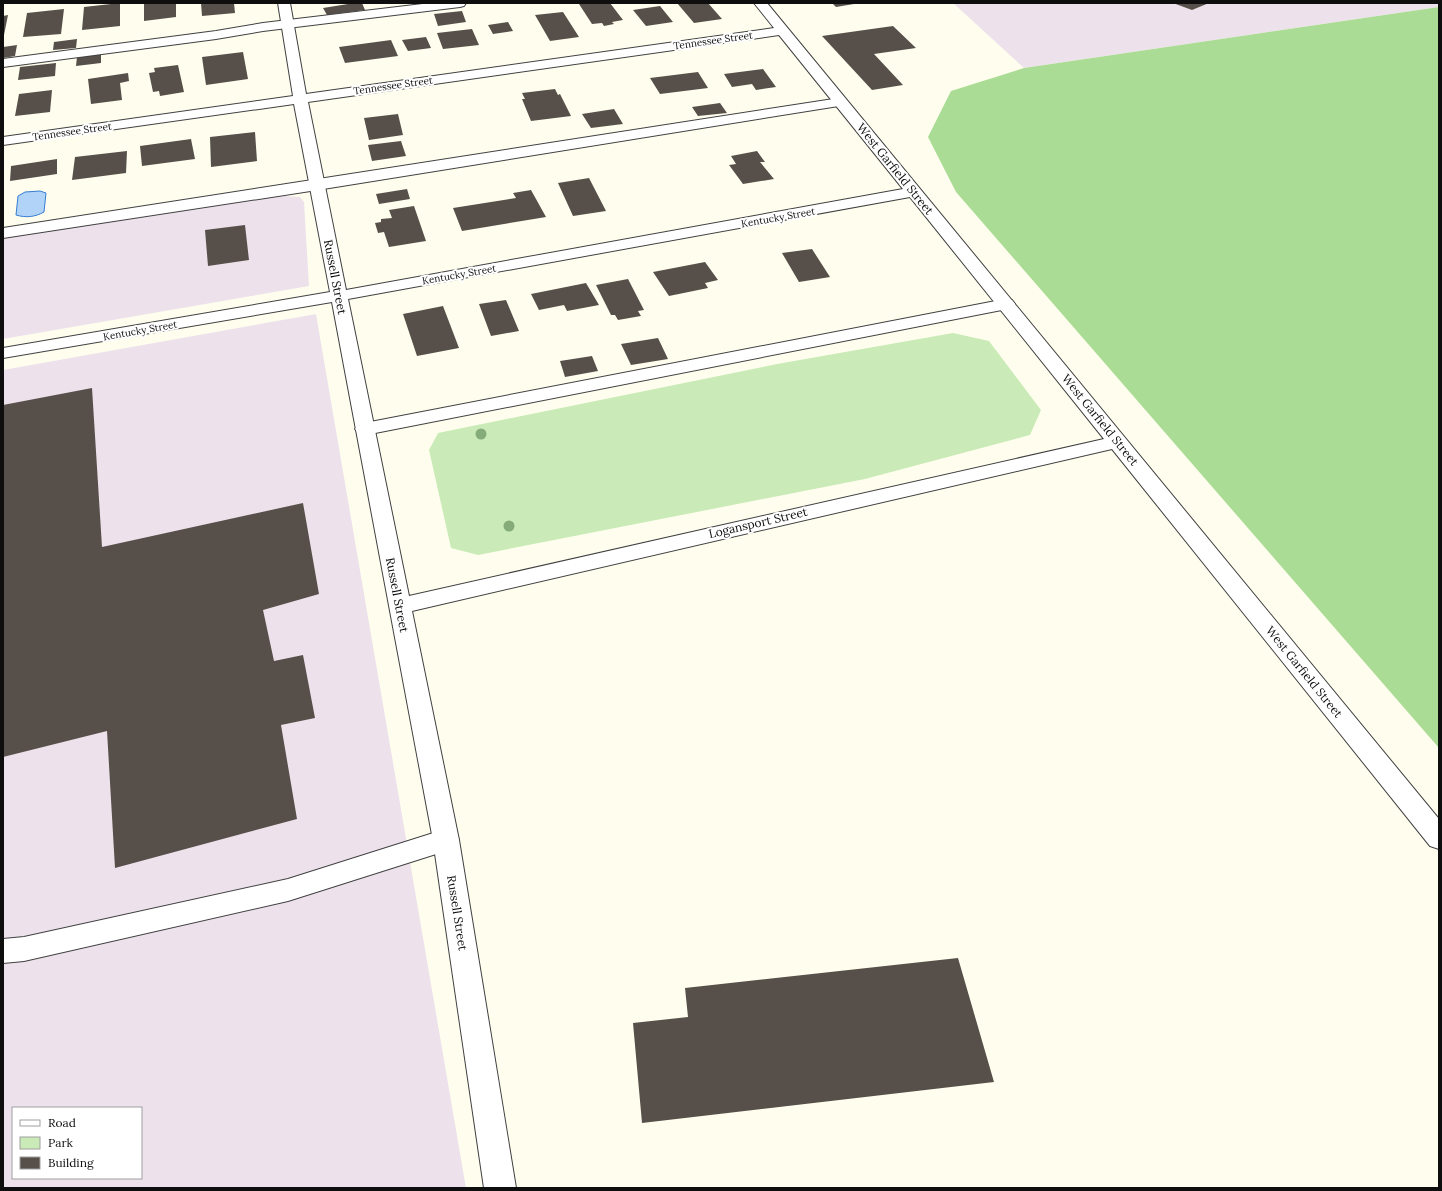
<svg xmlns="http://www.w3.org/2000/svg" width="1442" height="1191" font-family="Lora,serif">
<style>
.industrial{fill:#ede2ec;fill-rule:evenodd}
.green{fill:#caebb7}
.forest{fill:#abdc95}
.water{fill:#b1d3f8;stroke:#367dd1}
.building{fill:#57504a}
.lines{fill:none;stroke-linecap:round;stroke-linejoin:round}
.lane-casing{stroke:#414141;stroke-width:2}
.street-casing{stroke:#414141;stroke-width:2}
.lane{fill:#fff;fill-rule:evenodd}
.street{fill:#fff;fill-rule:evenodd}
.tree{fill:#85ab7a}
.labels{text-anchor:middle;stroke-width:4;stroke-linejoin:round;paint-order:stroke}
.far-street-label{font-size:10px;fill:#0e0e0e;stroke:#fff}
.street-label{font-size:12px;fill:#0e0e0e;stroke:#fff}
</style>
<rect width="100%" height="100%" fill="#fffeee"/>
<path class="industrial" d="M953,3h486v4l-415,61z
M284,187l1,9 15,1 4,5 5,84 -306,53v-106z
M316,314l150,874h-463v-818zM13,1108h128v70h-128z"/>
<path class="green" d="M953,333l36,8 52,69 -11,25 -165,44 -387,76 -27,-7 -22,-98 9,-17 339,-69z"/>
<path class="forest" d="M1439,7v741l-483,-556 -28,-55 23,-46 73,-23z"/>
<path class="water" d="M40,191l6,2 -2,19c-9,5 -18,6 -28,3l2,-19 7,-4z"/>
<path class="building" d="M120,3v23l-38,4 2,-23z
M145,3h31v14l-32,4v-17z
M201,3h33l1,10 -33,3z
M347,3h15l3,7 -38,5 -4,-7 25,-4z
M588,3h22l13,17 -11,2 2,2 -10,2 -2,-3 -10,1 -13,-20z
M677,3h31l14,16 -28,4z
M832,3h22v1l-18,3z
M1173,3h36l-17,7z
M660,6l13,16 -27,4 -13,-16z
M64,9l-3,25 -38,3 4,-24z
M462,11l4,11 -28,4 -4,-12z
M563,12l16,25 -29,4 -15,-26z
M8,15l-4,20h-1v-19z
M508,22l5,9 -20,3 -5,-9z
M893,26l23,22 -42,6 29,31 -31,5 -50,-54z
M472,29l7,16 -36,4 -6,-16z
M426,37l5,11 -23,3 -6,-11z
M77,39l-1,9 -23,2 1,-8z
M391,40l7,16 -53,7 -6,-16z
M17,45l-2,11 -12,2v-11z
M243,52l5,27 -42,6 -4,-28z
M101,54v9l-25,3 1,-9z
M56,63l-1,13 -37,4 2,-13z
M178,65l6,27 -24,4 -1,-5 -6,1 -4,-19 6,-1 -1,-4z
M763,69l13,18 -20,3 -4,-6 -20,3 -8,-13z
M698,72l10,16 -48,6 -10,-16z
M128,73l1,8 -9,2 2,17 -31,4 -3,-25z
M555,89l3,6 2,-1 11,22 -40,5 -9,-22h3l-3,-6z
M52,90l-2,22 -35,4 4,-22z
M720,103l7,10 -29,3 -6,-9z
M614,109l9,15 -32,4 -9,-14z
M398,114l5,21 -34,5 -5,-22z
M255,132l2,29 -46,6 -1,-30z
M191,139l4,20 -53,7 -2,-20z
M401,141l5,15 -34,5 -4,-16z
M127,151l-1,22 -54,7 3,-23z
M757,151l8,11h-5l14,17 -31,5 -14,-19 7,-1 -5,-8z
M57,159v15l-47,7 1,-15z
M589,178l17,33 -33,5 -15,-33z
M407,189l3,10 -31,5 -3,-10z
M531,190l15,27 -84,14 -9,-23 63,-10 -3,-5z
M414,206l12,35 -37,6 -5,-15 -6,1 -3,-10 6,-1v-3l11,-1 -3,-8z
M245,225l4,35 -41,6 -3,-36z
M812,249l18,28 -31,5 -17,-29z
M705,262l13,18 -13,3 3,5 -39,8 -16,-24z
M628,279l16,31 -6,1 3,5 -23,4 -3,-5h-4l-15,-30z
M586,283l13,22 -32,6 -3,-6 -25,5 -8,-16z
M506,300l13,31 -28,5 -12,-32z
M443,306l16,42 -42,8 -14,-42z
M658,338l10,21 -37,6 -10,-21z
M592,356l6,15 -33,6 -5,-16z
M92,388l10,159 201,-44 16,91 -56,16 11,51 29,-6 12,63 -34,7 16,94 -182,49 -8,-137 -104,26v-352z
M958,958l36,124 -352,41 -9,-100 55,-6 -3,-29z"/>
<g class="lines">
<g class="lane-casing">
<path id="lane" d="M431,3h35l-2,3 -4,1 -197,24 -47,8 -213,28v-8l213,-28 47,-8z
M840,98l5,1 2,3 -2,3 -528,85 -314,48v-10z
M1006,299l6,1 3,4 -3,4 -647,127 -7,-2 -3,-4 3,-4 7,-2z
M446,829l9,3 4,8 -4,8 -167,53 -264,60 -21,2v-24l21,-2 264,-58z"/>
</g>
<g class="street-casing">
<path id="street" d="M278,3h12l16,91 468,-66 -20,-25h13l672,816v30l-9,-3 -318,-397 -700,162 47,229 57,348h-32l-51,-348 -101,-538 -329,56v-10l327,-56 -36,-188 -291,41v-8l290,-41zM779,35l124,154 -557,101 -38,-188zM910,197l194,242 -695,157 -61,-297z"/>
</g>
<use href="#lane" class="lane"/>
<use href="#street" class="street"/>
</g>
<g class="tree">
<circle cx="481" cy="434" r="5.5"/>
<circle cx="509" cy="526" r="5.5"/>
</g>
<g class="labels">
<g class="far-street-label">
<text transform="translate(713 40) rotate(-8)" y="4">Tennessee Street</text>
<text transform="translate(393 85) rotate(-8)" y="4">Tennessee Street</text>
<text transform="translate(72 131) rotate(-8)" y="4">Tennessee Street</text>
<text transform="translate(778 217) rotate(-10)" y="4">Kentucky Street</text>
<text transform="translate(459 274) rotate(-10)" y="4">Kentucky Street</text>
<text transform="translate(140 330) rotate(-10)" y="4">Kentucky Street</text>
</g>
<g class="street-label">
<text transform="translate(895 169) rotate(51)" y="4">West Garfield Street</text>
<text transform="translate(335 277) rotate(79)" y="4">Russell Street</text>
<text transform="translate(1100 420) rotate(51)" y="4">West Garfield Street</text>
<text transform="translate(758 523) rotate(-13)" y="4">Logansport Street</text>
<text transform="translate(397 595) rotate(79)" y="4">Russell Street</text>
<text transform="translate(1304 672) rotate(51)" y="4">West Garfield Street</text>
<text transform="translate(457 913) rotate(81)" y="4">Russell Street</text>
</g>
</g>
<rect width="1442" height="1191" fill="none" stroke="#0e0e0e" stroke-width="8"/>
<rect x="12" y="1107" width="130" height="72" fill="#ffffff" stroke="#9f9f9f"/>
<rect x="20" y="1120" width="20" height="6" fill="#ffffff" stroke="#9f9f9f"/>
<text x="48" y="1127" font-size="12" fill="#0e0e0e">Road</text>
<rect x="20" y="1137" width="20" height="12" fill="#caebb7" stroke="#9f9f9f"/>
<text x="48" y="1147" font-size="12" fill="#0e0e0e">Park</text>
<rect x="20" y="1157" width="20" height="12" fill="#57504a" stroke="#9f9f9f"/>
<text x="48" y="1167" font-size="12" fill="#0e0e0e">Building</text>
</svg>
